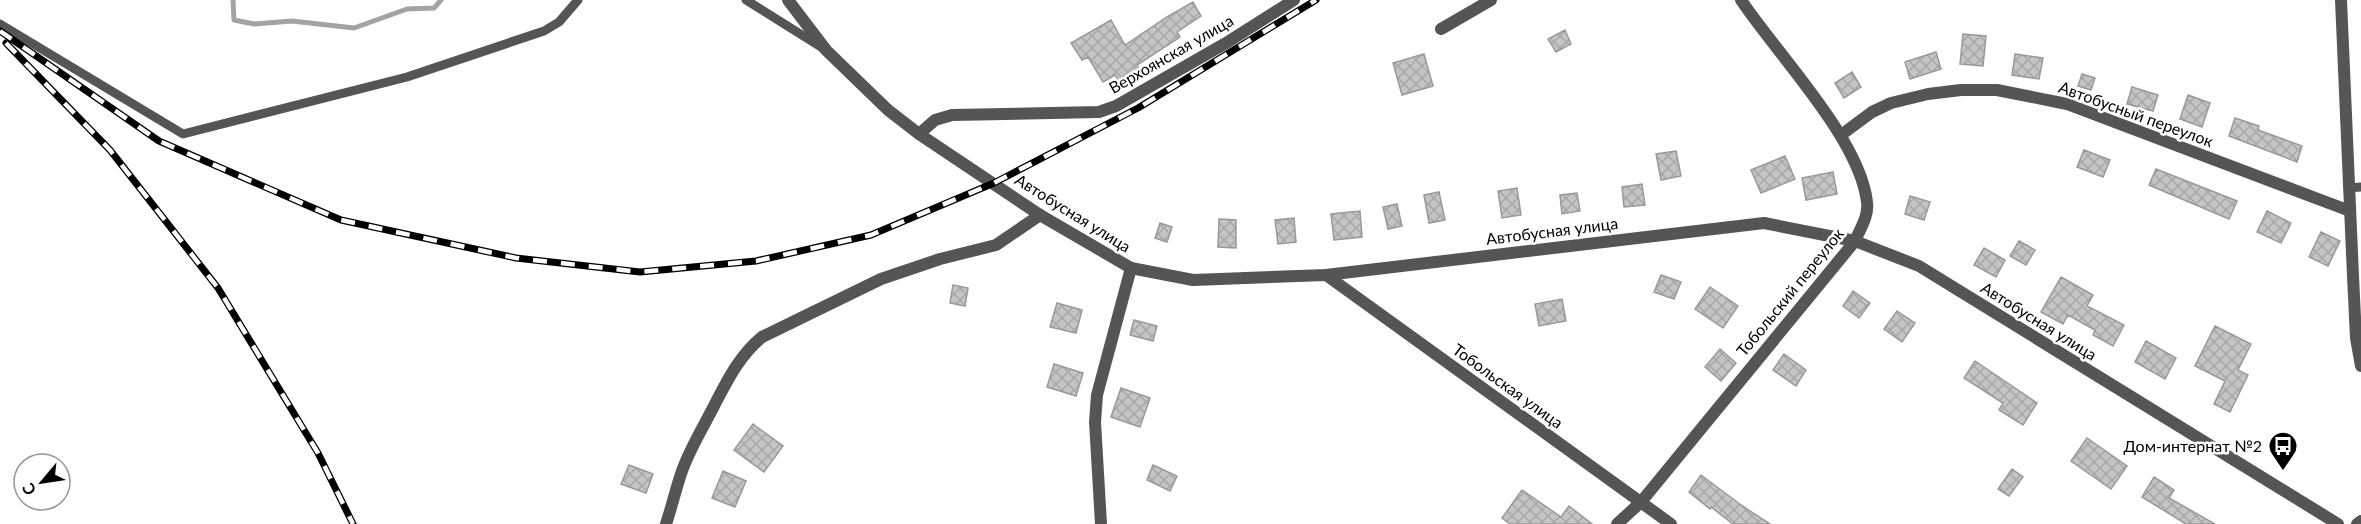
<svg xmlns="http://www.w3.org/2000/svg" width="2361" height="524" font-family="Lato,sans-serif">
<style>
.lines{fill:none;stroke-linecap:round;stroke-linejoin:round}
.stream{stroke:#a3a3a3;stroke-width:5}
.building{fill:url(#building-cross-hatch);stroke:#999;stroke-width:1.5}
.service{stroke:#555;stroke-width:9}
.minor{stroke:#555;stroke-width:12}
.tertiary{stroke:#555;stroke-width:12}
.rail-casing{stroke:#000;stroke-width:7}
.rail{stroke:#fff;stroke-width:4.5;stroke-dasharray:14;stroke-linecap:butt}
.labels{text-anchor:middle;stroke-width:5;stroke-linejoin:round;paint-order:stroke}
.street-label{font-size:16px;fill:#000;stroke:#fff}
.poi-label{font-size:16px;fill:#000;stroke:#fff;text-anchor:end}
</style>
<defs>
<pattern id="building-cross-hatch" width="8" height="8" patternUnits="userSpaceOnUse" patternTransform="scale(1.5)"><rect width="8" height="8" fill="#c4c4c4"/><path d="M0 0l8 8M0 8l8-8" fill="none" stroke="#a7a7a7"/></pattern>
</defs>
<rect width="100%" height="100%" fill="#fff"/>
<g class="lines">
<path class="stream" d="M233,0l1,20 20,4 38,-3 62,7 53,-19 27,-1 7,-8"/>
</g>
<path class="building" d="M1193,2l8,14 -24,16 3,5 -43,28 7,12 -21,12 -8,-14 -12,7 -15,-25 -6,3 -11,-17 40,-23 14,25 42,-28z
M1565,30l6,14 -15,8 -8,-13z
M1963,34l23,2 -3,30 -23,-2z
M1936,52l5,17 -31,10 -5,-17z
M1424,54l9,32 -31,9 -9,-32z
M2015,54l28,4 -4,21 -27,-4z
M1852,72l9,15 -17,11 -9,-15z
M2082,74l13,4 -4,12 -13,-4z
M2132,87l26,8 -5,16 -26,-7z
M2188,95l22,8 -8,24 -22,-8z
M2235,118l24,8 -1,4 44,16 -5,16 -68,-26z
M2084,150l26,10 -7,17 -26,-10z
M1676,151l5,25 -20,4 -5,-26z
M1785,156l10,23 -34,14 -10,-23z
M2156,169l81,32 -8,18 -80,-34z
M1833,172l4,22 -31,6 -4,-22z
M1642,184l3,21 -21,2 -2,-20z
M1517,188l4,27 -19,3 -4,-27z
M1439,192l6,28 -16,3 -5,-28z
M1577,193l3,18 -18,3 -2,-19z
M1910,196l20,6 -6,18 -19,-6z
M1397,204l5,22 -14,3 -5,-22z
M1360,211l2,26 -28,3 -3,-26z
M2267,211l24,12 -10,20 -24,-11z
M1294,218l2,24 -18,2 -3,-24z
M1219,219l17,1v28l-18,-1z
M1160,223l12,4 -5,15 -12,-4z
M2321,232l19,9 -12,25 -19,-9z
M2019,241l16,9 -9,15 -16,-9z
M1984,248l21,12 -9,17 -22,-12z
M1661,275l20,7 -7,17 -20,-7z
M2061,277l32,18 -6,11 37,19 -11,21 -20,-11 2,-5 -27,-15 -5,9 -22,-12z
M953,285l15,3 -3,18 -15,-3z
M1710,287l28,19 -15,22 -28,-19z
M1853,291l17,12 -11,15 -16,-12z
M1562,299l4,22 -27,5 -4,-22z
M1057,303l25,7 -6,23 -26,-6z
M1897,311l18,12 -13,19 -18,-13z
M1134,320l23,6 -4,15 -23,-6z
M2215,326l36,18 -13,26 10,5 -18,37 -16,-8 11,-23 -30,-15z
M2146,341l30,17 -11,21 -30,-17z
M1720,349l16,14 -15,18 -16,-14z
M1784,354l22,16 -10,16 -23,-16z
M1975,361l62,42 -14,22 -24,-15 4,-7 -39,-25z
M1054,364l29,9 -7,23 -29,-9z
M1121,388l29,10 -10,29 -29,-10z
M753,424l30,22 -19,26 -30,-22z
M2087,438l40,28 -16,23 -40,-28z
M629,465l24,9 -7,19 -25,-9z
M1153,465l24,11 -7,15 -23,-11z
M2012,469l11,8 -14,19 -11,-7z
M723,471l23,10 -11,26 -23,-9z
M1701,475l40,30 29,19h-37l-22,-17 -1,2 -21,-17z
M2154,477l20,13 -5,8 46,26h-29l-44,-27z
M1522,490l39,27 8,-11 23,18h-82l-8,-6z"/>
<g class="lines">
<path class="service" d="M746,0l75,47
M0,24l183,110 224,-57 137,-46 15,-9 19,-22
M2348,188l13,-1"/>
<path class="minor" d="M2341,0l12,276 3,62 5,28
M1441,29l50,-29
M919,134l16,-14 17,-5 147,-3 17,-6 110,-63 68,-43
M1841,135l31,-23 19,-9 37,-9 33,-4h36l70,14 283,107
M1326,275l345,249
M666,524c6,-18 10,-36 16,-53 8,-23 22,-45 33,-67 13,-25 25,-49 47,-67l119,-58 59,-20 56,-14 44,-30
M1101,524l-6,-102 2,-27 34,-127
M1617,524l24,-22 214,-261c5,-12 14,-25 12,-39 -7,-63 -90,-148 -126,-202
M2357,524l4,-3"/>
<path class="tertiary" d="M788,0l38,50 62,60 31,24 121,81 91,53 62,12 133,-5 438,-52 91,18 64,25 419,258"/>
<g class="rail-casing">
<path id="rail" d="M0,31l159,110 182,79 175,38 124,14 116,-11 115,-26 123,-52 144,-75 178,-108
M6,43l104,107 108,138 100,165 35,71"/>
</g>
<use href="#rail" class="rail"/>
</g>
<defs>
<g id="bus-pin" transform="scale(1.5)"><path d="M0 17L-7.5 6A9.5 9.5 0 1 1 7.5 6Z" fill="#000" stroke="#fff"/><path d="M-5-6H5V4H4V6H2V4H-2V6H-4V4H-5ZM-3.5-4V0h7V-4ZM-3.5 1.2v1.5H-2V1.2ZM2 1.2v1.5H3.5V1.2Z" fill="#fff"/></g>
</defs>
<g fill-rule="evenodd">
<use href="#bus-pin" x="2283" y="446"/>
</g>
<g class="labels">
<g class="street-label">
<text transform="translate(1171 54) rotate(-30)" y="6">Верхоянская улица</text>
<text transform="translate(2136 114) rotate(20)" y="6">Автобусный переулок</text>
<text transform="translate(1073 213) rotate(32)" y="6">Автобусная улица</text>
<text transform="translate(1552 231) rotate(-7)" y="6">Автобусная улица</text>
<text transform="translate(1790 292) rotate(-51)" y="6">Тобольский переулок</text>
<text transform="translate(2039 321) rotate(32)" y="6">Автобусная улица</text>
<text transform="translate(1508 386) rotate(36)" y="6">Тобольская улица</text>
</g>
<g class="poi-label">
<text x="2262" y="452">Дом-интернат №2</text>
</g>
</g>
<g transform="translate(42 482) rotate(241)"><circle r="28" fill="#ffffff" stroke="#999999" stroke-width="1.5"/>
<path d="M0-4.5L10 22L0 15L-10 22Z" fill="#000000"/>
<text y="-9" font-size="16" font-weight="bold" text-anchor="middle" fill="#000000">С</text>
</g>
</svg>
